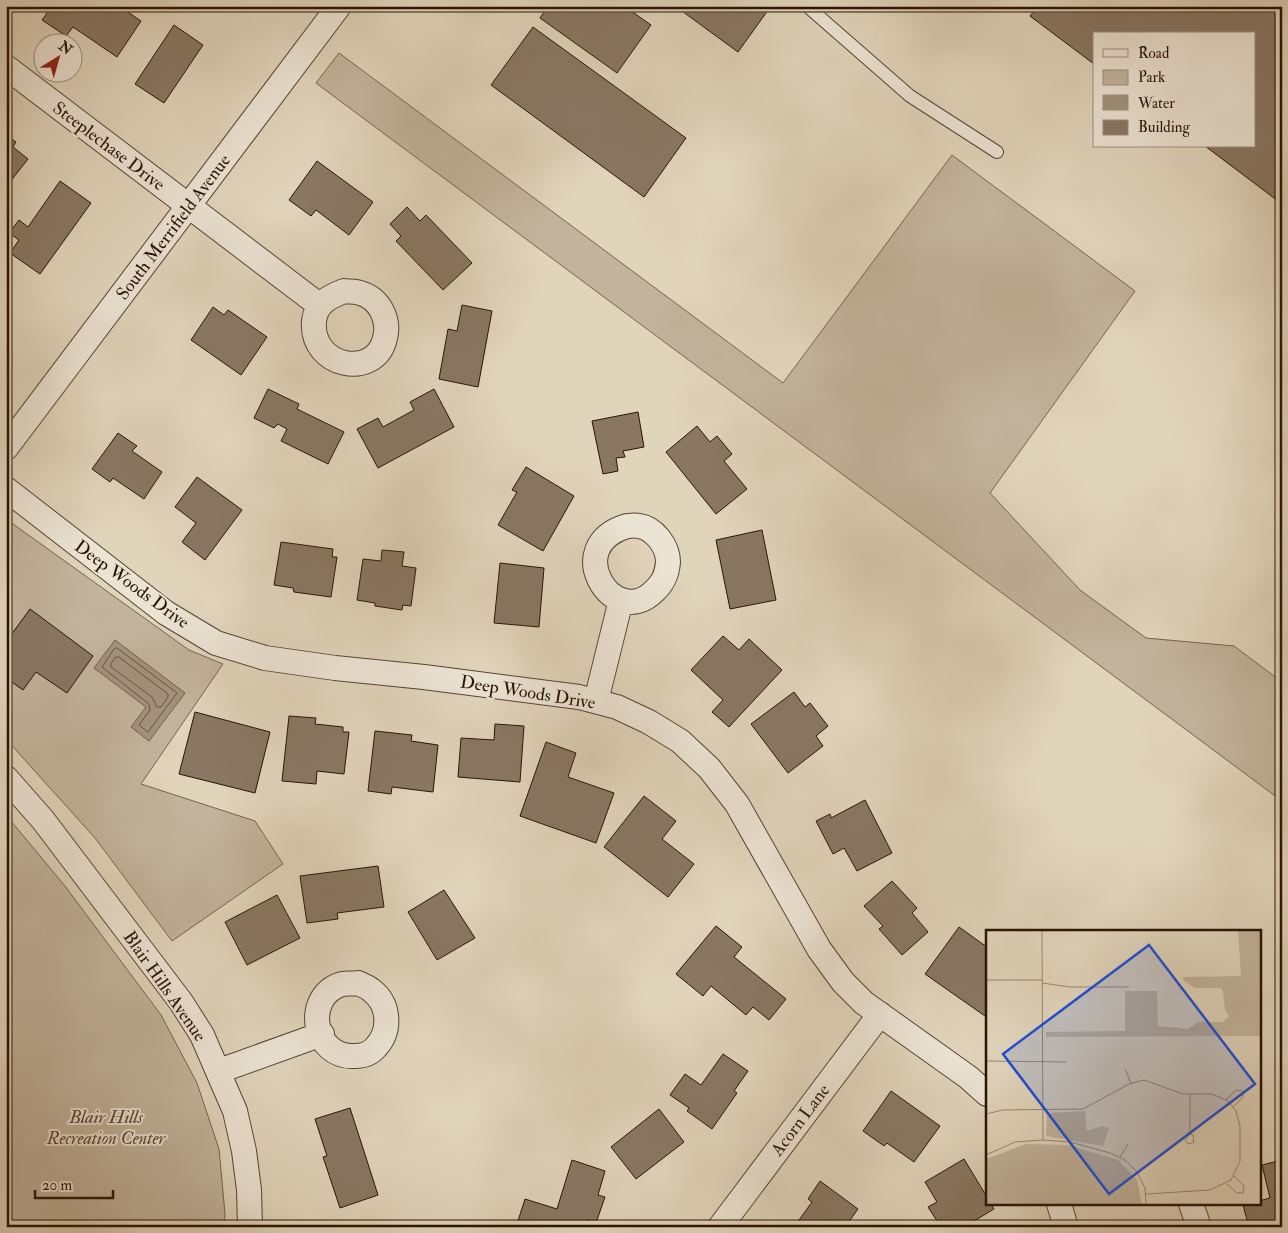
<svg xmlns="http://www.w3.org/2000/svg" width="1288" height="1233" font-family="'IM FELL Double Pica',serif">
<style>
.green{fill:#c1b39c;stroke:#766350}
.water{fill:#a2927d;stroke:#725f4d}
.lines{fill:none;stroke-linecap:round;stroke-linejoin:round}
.shore{stroke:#665241;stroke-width:1}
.building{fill:#897764;stroke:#2a1305}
.service-casing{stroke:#584332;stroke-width:14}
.minor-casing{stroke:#584332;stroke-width:26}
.service{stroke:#ebe3d3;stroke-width:12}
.minor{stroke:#ebe3d3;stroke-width:24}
.labels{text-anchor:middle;stroke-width:4;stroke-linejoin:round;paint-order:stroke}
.street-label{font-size:18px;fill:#2a1305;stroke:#ebe3d3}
.park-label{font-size:18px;font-style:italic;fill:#574332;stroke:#ebe3d3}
.inset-road{fill:none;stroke:#978772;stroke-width:1}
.view{fill:#1d4ed8;fill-opacity:0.15;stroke:#1d4ed8;stroke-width:2.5}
.inset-edge{fill:none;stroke:#2a1305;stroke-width:2.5}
</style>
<rect width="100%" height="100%" fill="#e0d4bb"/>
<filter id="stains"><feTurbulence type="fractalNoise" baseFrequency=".004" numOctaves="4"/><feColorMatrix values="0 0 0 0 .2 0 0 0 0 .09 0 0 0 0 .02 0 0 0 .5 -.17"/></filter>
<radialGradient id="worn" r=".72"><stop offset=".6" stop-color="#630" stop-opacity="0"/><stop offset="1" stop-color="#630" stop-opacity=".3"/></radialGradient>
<path class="green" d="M339,53l444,330 169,-228 183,136 -145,202 90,97 66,48 88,8 48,36v119l-966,-718z
M6,519l183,131 34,14 -82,120 114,37 28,43 -111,77 -77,-103 -89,-99z
M6,815l59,71 96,129 36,68 22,66 6,65 -1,13h-218z"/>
<path class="water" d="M115,640l70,53 -36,48 -18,-14 15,-20 -52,-39z"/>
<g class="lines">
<path class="shore" d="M117,648l60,45 -29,39 -9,-7 11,-15 -1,-6 -47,-37 12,-18z
M116,657h3l49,37v3l-7,10h-4l-5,-10 -41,-30v-3z"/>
</g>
<path class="building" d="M52,6h67l22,15 -24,36 -44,-30 -7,9 -24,-16z
M548,6h76l27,19 -34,48 -77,-55z
M675,6h96l-33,46z
M1038,6h244v198l-77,-58h49v-112h-160v30l-64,-48z
M174,25l29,20 -39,58 -29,-19z
M533,27l153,111 -42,59 -153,-112z
M6,135l10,7 -3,5 15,12 -22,28z
M317,161l56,41 -24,33 -33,-25 -5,6 -22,-16z
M60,181l31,22 -51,71 -30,-21 9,-13 -10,-7 10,-13 9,7z
M407,207l13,14 6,-6 46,48 -29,27 -47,-49 5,-5 -11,-12z
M462,305l30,6 -14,76 -39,-8 9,-50 9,2z
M213,307l11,8 4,-5 39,27 -26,38 -50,-35z
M268,389l31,15 -2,5 47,23 -16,32 -47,-23 6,-12 -9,-5 -4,4 -20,-10z
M434,389l20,38 -76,41 -21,-39 21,-11 5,9 31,-17 -4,-8z
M638,412l6,35 -21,4 2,6 -9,1 2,13 -15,3 -11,-53z
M697,426l13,16 7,-6 15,18 -8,7 23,28 -31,25 -50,-62z
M118,433l19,13 -5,5 30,21 -18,27 -31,-21 -3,4 -18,-13z
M526,467l48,29 -31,55 -45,-26 19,-33 -5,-2z
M197,477l45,33 -37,50 -23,-18 14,-19 -21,-16z
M762,530l14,70 -46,9 -14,-69z
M281,542l52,7 -1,8h5l-6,40 -37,-5 -1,-4 -19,-3z
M382,550l22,2 -2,14 14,2 -5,38 -8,-1 -1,5 -27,-4v-3l-18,-3 6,-41 18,2z
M500,563l44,5 -5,59 -45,-4z
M30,609l63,47 -26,37 -31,-21 -13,18 -17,-12v-36z
M723,636l16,14 10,-11 33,31 -53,57 -17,-15 11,-12 -32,-30z
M794,692l11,15 5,-4 18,23 -12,10 7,10 -35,27 -37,-49z
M195,712l75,20 -15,61 -76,-19z
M289,716l27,2 -1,6 28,3v5h6l-5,42 -27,-3 -1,13 -34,-3z
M495,724l29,2 -4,56 -62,-5 3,-39 33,2z
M375,731l37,4 -1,6 27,4 -5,47 -41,-5 -1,7 -23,-3z
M546,742l30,11 -8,24 46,16 -18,50 -76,-27z
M644,796l32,25 -14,18 32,25 -26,33 -64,-50z
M865,800l27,53 -35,18 -13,-23 -11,6 -17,-33 14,-7 1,4z
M378,866l6,41 -47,6 1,6 -31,4 -7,-47z
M892,881l25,27 -5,5 16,19 -26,23 -23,-26 4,-3 -19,-20z
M444,890l31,48 -38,22 -29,-48z
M277,895l23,43 -53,27 -22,-43z
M716,926l26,21 -8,10 52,42 -17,21 -16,-13 -7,8 -35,-29 -8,10 -27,-22z
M959,927l28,20v67l-2,2 -60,-42z
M723,1054l25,17 -14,20 3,2 -25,36 -25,-18 2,-3 -19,-13 15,-21 16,11z
M891,1091l49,35 -26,36 -27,-19 -3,3 -21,-15z
M350,1108l28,87 -38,13 -17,-51 4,-1 -12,-37z
M659,1109l25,33 -48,37 -25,-32z
M964,1159l23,38v7h4l3,5 -30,18h-12l-2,-5 -9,5 -13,-20 9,-5 -12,-20z
M572,1160l33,11 -7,24 7,2 -9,26 -9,-3 -3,7h-68l9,-28 32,10z
M1282,1160v67h-33l-6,-22 16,-1v-3l11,-3 -8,-33z
M820,1181l38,28 -13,18 -7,-3 -2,3h-42l18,-25 -4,-3z"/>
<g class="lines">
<g class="service-casing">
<path id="service" d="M807,6l103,90 87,56"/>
</g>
<g class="minor-casing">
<path id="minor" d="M6,67l313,238
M344,291c5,1 11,0 16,2 19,5 30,26 25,45 -9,42 -75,30 -71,-17 2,-18 15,-24 30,-30z
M6,448l333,-442
M6,489l160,124 50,30 49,15 70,10 89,9 155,20 38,10 32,15 31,19 29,27 28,36 82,145 24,33 21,21 104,74 19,17
M627,526c4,0 8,-1 12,0 15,2 29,20 29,36 -1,14 -6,23 -17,32 -39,33 -90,-48 -24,-68z
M596,701l25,-101
M6,778l37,42 138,182 21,33 33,76 9,40 5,39 1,37
M358,983c4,2 10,4 13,7 19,14 20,41 5,57 -5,6 -13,9 -21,9 -42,3 -53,-60 -13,-72 5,-1 11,0 16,-1z
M219,1071l103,-37
M1059,1204l7,23
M1191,1204l6,17 -1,6
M720,1227l160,-213"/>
</g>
<use href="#service" class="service"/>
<use href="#minor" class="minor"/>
</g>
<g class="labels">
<g class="street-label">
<text transform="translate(109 146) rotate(37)" y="6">Steeplechase Drive</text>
<text transform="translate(173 227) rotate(-53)" y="6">South Merrifield Avenue</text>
<text transform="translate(132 584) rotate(36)" y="6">Deep Woods Drive</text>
<text transform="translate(528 692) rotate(9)" y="6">Deep Woods Drive</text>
<text transform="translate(165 986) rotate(55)" y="6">Blair Hills Avenue</text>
<text transform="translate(800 1120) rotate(-53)" y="6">Acorn Lane</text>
</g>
<g class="park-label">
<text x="106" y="1123">Blair Hills<tspan x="106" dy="21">Recreation Center</tspan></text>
</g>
</g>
<g transform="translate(986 930)">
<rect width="275" height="275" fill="#e0d4bb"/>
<path d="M252,0h23v106l-215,1v-5l79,-1v-40h32l1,35 30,3 10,-7h25l6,-6 -4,-6 -2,-19 -3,-3h-25l-11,-7 -1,-4 58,-1zM99,181l2,20 15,-5 7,2 -6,18 -57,-10 1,-23zM40,214l42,1 50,15 19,20 5,25h-156v-46z" fill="#c1b39c"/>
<path class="inset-road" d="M56,0l1,210M0,50h56M56,53l28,4h59M0,131l80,1M139,139l6,14M204,164v40l-5,6 3,4 6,-2 -1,-7 -3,-1M240,170l10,-10 7,1v6l-10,10M0,184l17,-4 80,-1 46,-25 15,-4 39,14h29l16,7 8,10 4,15v35l-9,19 -21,10 -64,4M0,225l29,-13 28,-2 27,2 40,11 15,7 12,12 8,16 1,17M134,227l8,-13M241,254l10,9h6l1,-7 -10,-10"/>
<path class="view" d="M163,15l106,139 -146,110 -106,-140z"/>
<rect width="275" height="275" class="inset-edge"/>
</g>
<rect width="1288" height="1233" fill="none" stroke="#e0d4bb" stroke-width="25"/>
<rect x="8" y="8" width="1273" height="1218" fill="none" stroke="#2a1305" stroke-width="2.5"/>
<rect x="12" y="12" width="1263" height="1208" fill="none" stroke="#2a1305"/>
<rect x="1093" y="32" width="162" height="115" fill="#ebe3d3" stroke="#9e9081"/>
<rect x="1103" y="49" width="25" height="8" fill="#ebe3d3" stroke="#9e9081"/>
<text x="1138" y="58" font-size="15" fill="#2a1305">Road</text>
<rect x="1103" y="70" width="25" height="15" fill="#c1b39c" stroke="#9e9081"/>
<text x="1138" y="82" font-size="15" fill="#2a1305">Park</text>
<rect x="1103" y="95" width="25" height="15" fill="#a2927d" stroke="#9e9081"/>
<text x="1138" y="108" font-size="15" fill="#2a1305">Water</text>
<rect x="1103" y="120" width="25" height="15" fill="#897764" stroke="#9e9081"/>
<text x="1138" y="132" font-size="15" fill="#2a1305">Building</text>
<g transform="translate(58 58) rotate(37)"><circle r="24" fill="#ebe3d3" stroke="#9e9081"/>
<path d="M0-4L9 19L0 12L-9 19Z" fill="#8f2418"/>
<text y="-8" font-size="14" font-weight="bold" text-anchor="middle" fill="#2a1305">N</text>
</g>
<path d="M35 1190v8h78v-8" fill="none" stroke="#2a1305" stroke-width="2.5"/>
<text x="42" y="1190" font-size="15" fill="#2a1305" stroke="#ebe3d3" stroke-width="4" paint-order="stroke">20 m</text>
<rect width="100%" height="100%" filter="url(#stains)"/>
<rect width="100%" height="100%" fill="url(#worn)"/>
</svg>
